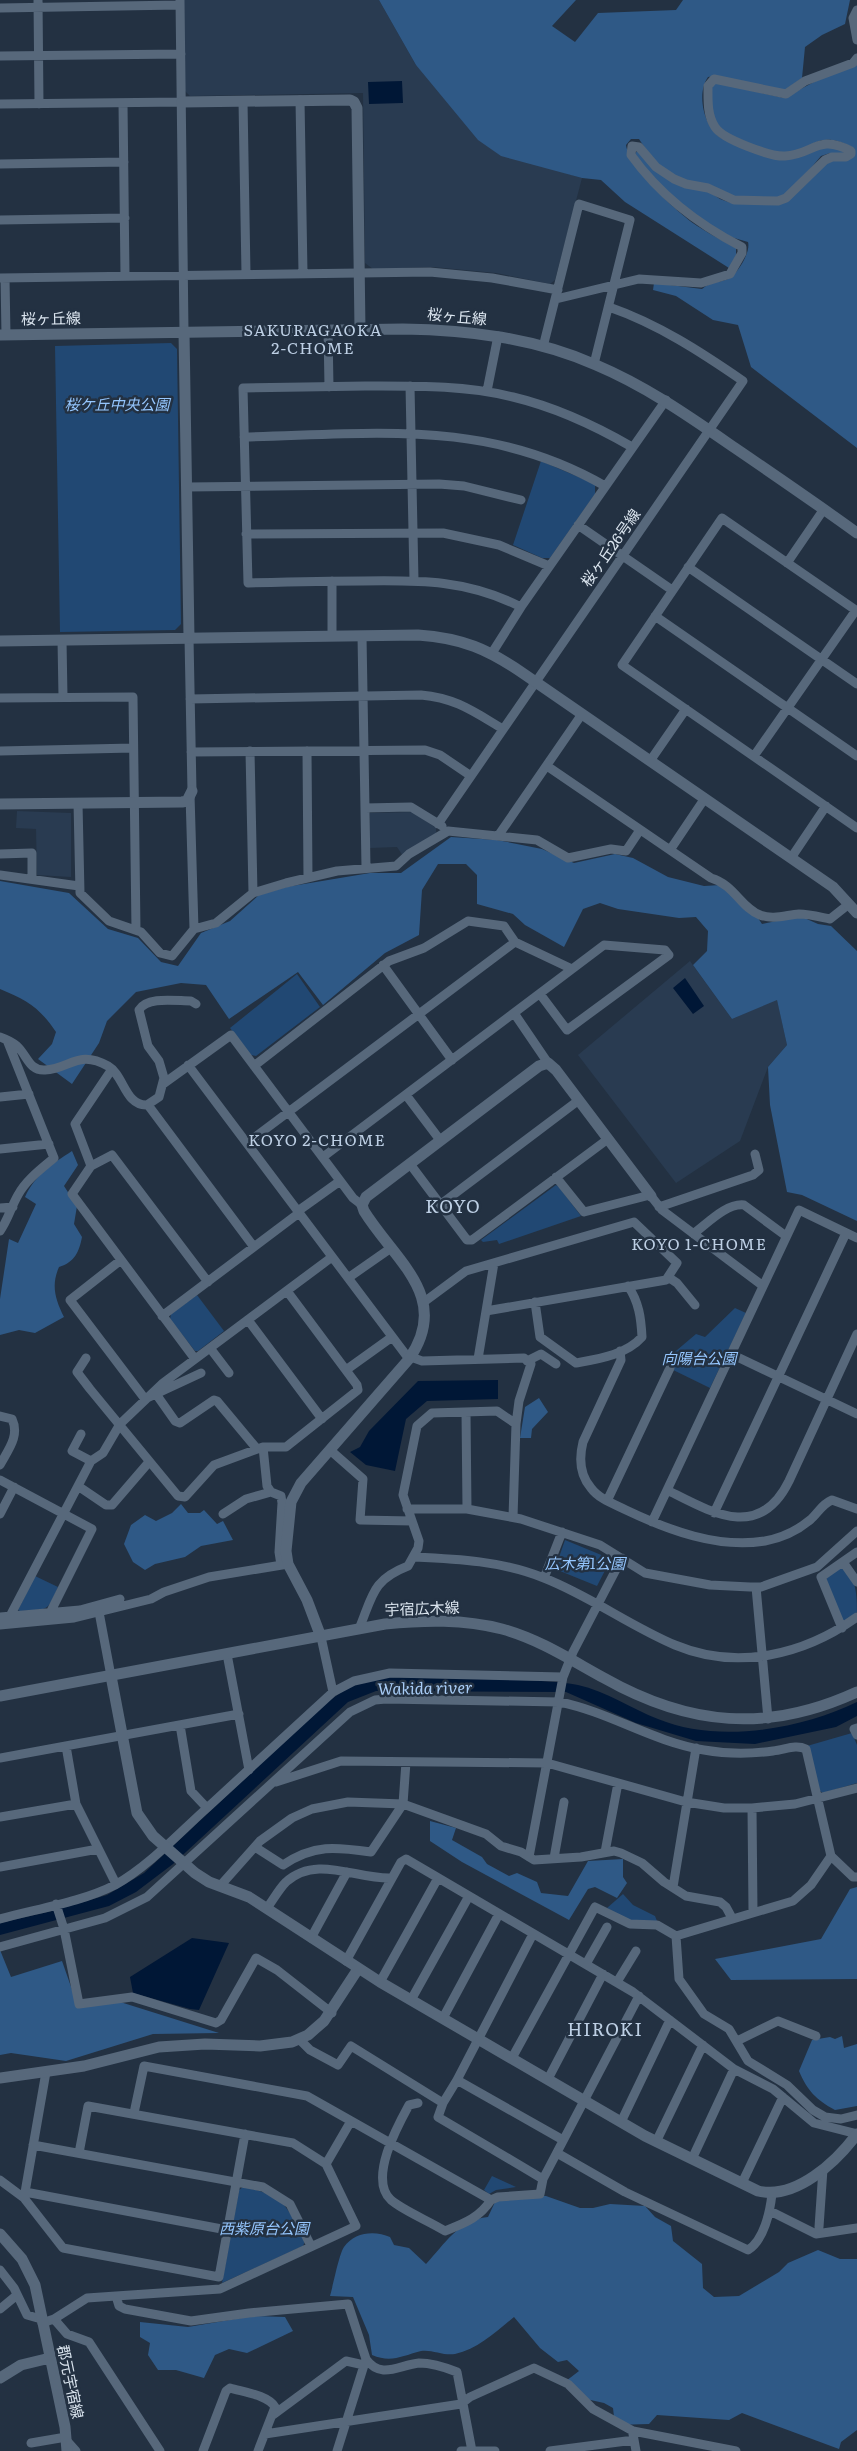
<svg xmlns="http://www.w3.org/2000/svg" width="857" height="2451" font-family="Literata,'Noto Sans JP',serif">
<style>
.built{fill:#293b51}
.green{fill:#214873}
.forest{fill:#2f5986}
.water{fill:#001736}
.lines{fill:none;stroke-linecap:round;stroke-linejoin:round}
.minor{stroke:#57687b;stroke-width:9}
.tertiary{stroke:#57687b;stroke-width:11}
.labels{text-anchor:middle;stroke-width:5;stroke-linejoin:round;paint-order:stroke}
.street-label{font-size:15px;fill:#dbe5ef;stroke:#233142}
.park-label{font-size:15px;font-style:italic;fill:#95c6fe;stroke:#233142}
.neighbourhood-label{font-size:16px;letter-spacing:1px;fill:#bdcfe4;stroke:#233142}
.water-label{font-size:16px;font-style:italic;fill:#a8ccf6;stroke:#233142}
.quarter-label{font-size:18px;letter-spacing:1px;fill:#bdcfe4;stroke:#233142}
</style>
<rect width="100%" height="100%" fill="#233142"/>
<path class="built" d="M184,0h195l37,65 136,104 30,9 -27,102 -5,4 -54,-11 -63,-6 -60,2 -8,-6 -2,-170 -173,3 -5,-5z
M17,811l54,2v64l-34,-2 -1,-46 -20,-1z
M413,812l23,16v6l-33,22 -6,-9 -27,1v-35z
M690,961l42,58 45,-20 10,46 -19,22 -28,74 -64,42 -98,-128z"/>
<path class="green" d="M171,343l6,6 4,275 -6,6 -115,2 -5,-286z
M541,461l54,23v10l-45,64h-8l-29,-13z
M297,974l23,33 -64,49 -5,-1 -21,-27z
M556,1185l3,2 22,29 -82,28 -2,-4 -14,2 -2,-2z
M197,1295l27,36 -26,20h-3l-25,-32 1,-5z
M735,1308l11,5 -36,75 -45,-22 5,-10 26,-22 9,3z
M565,1540l46,19 -14,27 -42,-17z
M840,1568c17,5 17,30 17,44l-11,8h-4l-16,-39 1,-4z
M35,1576l23,11c-11,26 -10,22 -38,24l-2,-1z
M852,1733l5,12v38l-34,10 -3,-2 -13,-45z
M623,1894l10,11 22,11 2,5h-26l-24,-13z
M492,2176l24,11 -20,3 -7,4 -5,-4z
M243,2187c42,9 43,18 62,54l-2,5 -81,37 17,-93z"/>
<path class="forest" d="M379,0h197l-24,26 23,16 23,-29 78,-3 7,-10h167l-5,24 -23,11 -17,12 -3,31 -18,13 -70,-15 -6,1c-12,17 -4,50 13,61l56,21 46,-13 20,3 1,3 -3,3 -11,-2 -9,3 -21,25 -18,16h-51l-45,-16 -24,-12 -11,-12 -12,-18h-8l-5,6c3,22 53,70 73,82 12,8 25,14 37,21v8l-7,12 -104,-66 -24,-22 -19,-2 -81,-22 -23,-16 -62,-75z
M857,59v389l-106,-81 -13,-42 -25,-5 -37,-24 -23,-6 1,-7 48,6c9,-8 16,-6 26,-10 9,-4 23,-27 20,-37 -9,-3 -19,-5 -26,-9 -30,-17 -69,-51 -87,-79l2,-3h2l15,19 51,19 15,10 11,4 51,1 38,-37 35,-18c-42,-24 -43,7 -73,5 -11,-1 -53,-18 -62,-25 -9,-7 -11,-34 -7,-44l4,-2 67,15z
M451,837l46,3 45,9 32,14 41,-9 18,4 35,19 36,9 17,-1 35,30 6,9 38,-8 18,8 13,2 26,25v270l-55,-26 -15,-3 -17,-87 -2,-38 19,-22 -10,-45 -45,19 -39,-54 14,-14 1,-20 -12,-14 -17,1 -61,-9 -18,-6 -17,6 -19,38 -39,-22 -12,-11 -36,-10v-29l-11,-11h-28l-16,26 -3,45 -34,18 -62,52 -25,-33 -69,47 -23,-34 -25,-2 -45,9 -29,29 -8,22 -27,41 -34,-25 14,-15 4,-12c-16,-24 -29,-32 -56,-43v-108l69,12 39,36 30,9 23,24 17,4 23,-33 29,-12 29,-26 27,-8 84,-14h31z
M72,1151l6,14 -14,21 13,20 -3,18 8,13c-3,15 -7,25 -23,30 -8,18 -4,32 5,50l-29,16 -16,-3 -19,5v-36l9,-60 9,4 18,-39 -11,-7c10,-22 27,-33 47,-46z
M539,1398l9,14 -16,17 -1,9h-11l5,-31z
M181,1504l7,9h12l4,-3 13,14 6,-3 10,19 -32,6 -16,11 -30,7 -10,6 -12,-8 -9,-18 7,-19 14,-10 11,6 16,-8z
M430,1821l26,7 -4,12 30,17 5,7 22,12 8,-3 20,9 4,11 27,3 20,-35 35,-2v18l4,6 -10,15 -22,-11 -7,2 -19,31 -107,-58 -32,-21z
M857,1887v92l-126,1 -16,-21 106,-20 29,-50z
M0,1950l11,27 51,-16 14,40h41l102,32 -66,1 -87,27 -55,-8 -11,2z
M842,2036l2,12 13,-4v62l-22,4c-19,-10 -28,-20 -36,-39l13,-31 18,-3 5,2z
M546,2196l34,12h13l17,-4 35,2 10,11 16,9 2,15 29,23 1,24 11,9 25,-1 40,-24 9,-9 30,-13 22,9h17v171l-16,12 -2,7 -97,-36 -13,7 -72,-5 -8,9 -34,1 -2,-17 -9,-5 -27,-6 -11,-16 13,-10 -12,-11 -9,2 -18,-14 -26,-31c-18,15 -36,32 -59,37 -11,2 -24,-5 -34,-3 -19,5 -30,12 -49,4l-3,-20 -16,-38 -23,-1c3,-10 9,-42 14,-49 10,-15 31,-17 46,-10l4,8 15,3 17,16c19,-20 32,-44 62,-47l7,-15 7,-5z
M253,2316l32,1 8,14 -46,22 -18,-4 -14,6 -11,23 -28,-8h-18l-10,-15 2,-12 -10,-6v-15l48,5z"/>
<path class="water" d="M402,81l1,22 -34,1 -1,-22z
M685,978l19,28 -11,8 -20,-26z
M498,1380v19l-71,2 -21,18 -11,52 -29,-6 -16,-13 10,-5 9,-16 49,-50z
M378,1677c46,2 93,1 140,3 20,1 41,1 60,5 28,6 54,24 80,34 60,25 143,10 199,-17v14l-21,11 -81,17 -59,-3 -60,-18 -70,-31 -190,-1 -28,11 -175,162 -37,28 -27,14 -109,29v-12l52,-12 55,-16 37,-22 182,-170 30,-21z
M192,1938l37,5 -30,67 -9,-1 -57,-16 -3,-16z"/>
<g class="lines">
<path class="minor" d="M38,0l1,104
M180,0l4,332
M0,8l180,-3
M857,10l-4,8 4,22
M0,56l181,-2
M300,100l3,173
M243,101l3,173
M123,103l2,173
M0,104l182,-2
M0,164l124,-2
M0,220l125,-2
M0,278l430,-6 62,6 66,12
M5,278l1,57
M556,299l83,-20 62,4 29,-9 12,-21v-6c-43,-22 -83,-53 -111,-92l1,-9 7,1 17,20 18,12 12,5 22,4 26,12 44,1 8,-3 39,-38 7,-3h14l5,-3v-3c-33,-18 -38,4 -66,5 -14,1 -63,-17 -70,-29 -8,-12 -7,-27 -7,-41l6,-7 72,15 19,-13 48,-18 4,-5
M328,330l1,57
M543,347l36,-143 51,16 -36,144
M410,386l4,194
M487,391l11,-55
M244,437c130,-3 243,-19 361,49
M632,447c-38,-22 -77,-40 -119,-50 -49,-12 -98,-11 -148,-11 -41,1 -81,1 -122,2l5,195c38,-1 76,-2 114,-2 59,-1 106,-1 159,26l145,-207
M187,487l252,-3 25,2 57,14
M578,525l94,65
M246,534l197,-1 56,12 50,21
M787,563l37,-54
M688,567l169,117
M332,581v55
M857,611l-135,-93 -100,147 235,163
M655,616l202,140
M362,636l4,231
M189,638l3,153
M62,640l1,57
M492,653l29,-46
M0,698l133,-1 3,233
M190,699l231,-4c35,3 53,17 82,34
M0,751l133,-3
M250,751l3,142
M307,751l1,127
M191,752l234,-2 15,5 31,21
M754,756l102,-146
M650,761l36,-52
M547,766l164,112c24,7 29,29 49,37 13,5 26,0 39,-1 10,0 21,3 31,5l19,-15
M190,795l4,134
M78,803l2,90 29,28 32,11 19,21 12,3 22,-27 22,-6 37,-30 33,-10 51,-12 59,-5 13,-12 39,-23 89,9 31,18 43,-9 15,2 14,-21
M365,808l46,-1 31,19
M438,824l305,-443c-42,-29 -85,-57 -134,-74
M498,836l84,-122
M670,850l35,-52
M0,854l32,-1v26
M791,858l35,-52
M0,875l79,11
M383,965l69,95
M514,1013l34,50
M0,1037c6,2 12,5 17,9 10,9 12,25 28,24 25,-1 33,-21 63,-4 16,9 17,40 39,39l12,-8 5,-19 -5,-17 -11,-15 -9,-36c8,-14 37,-9 52,-9l5,3
M188,1065l221,294
M254,1066l135,-105 35,-13 44,-27 36,5 11,16 57,27
M163,1084l68,-49 122,163 9,7
M406,1095l34,45
M0,1097l29,-3
M148,1105l106,142
M247,1143l268,-201
M0,1149l49,-5
M323,1157l281,-212 61,5 4,5 -102,75 -27,-36
M410,1164l57,76h5l136,-101
M91,1166l-16,-42 37,-55
M556,1177l28,35 66,-17
M651,1196l11,14 101,76
M441,1204l138,-104
M659,1207l94,-32 6,-5 -4,-16
M0,1208l13,-1
M298,1211l42,-30
M0,1231c8,-11 11,-24 18,-36 8,-15 23,-26 36,-37l-47,-118
M693,1234c14,-10 33,-31 51,-29l42,31
M121,1260l-51,40 75,99 56,-26
M668,1277l9,6 18,22
M348,1278l43,-30
M424,1302l42,-31 168,-49 43,41 -11,17 -180,31
M535,1302l5,35 36,26c22,-4 50,-8 66,-26 -1,-19 -3,-35 -14,-51
M162,1316l137,-103
M248,1320l74,99
M210,1348l19,25
M620,1351l1,9 -38,82c-4,16 -4,32 8,46 8,11 23,16 35,22 42,20 92,39 139,31 16,-3 33,-11 45,-21 8,-7 12,-16 22,-20l25,9
M731,1354l126,60
M411,1357l11,4 102,-3 7,6 -12,37 -3,23
M86,1358l-9,14 13,17 88,107 7,1 29,-32 49,-18h23l72,-57 -1,-5 -70,-94
M195,1359l-123,-165 19,-28 21,-11 96,127
M478,1359l16,-96
M527,1361l14,-7 15,10
M346,1370l46,-33
M156,1394l19,27 5,2 34,-23 3,1 40,48
M466,1412l1,97
M0,1416l12,3c8,17 -4,31 -12,46
M81,1434l-9,17 19,10
M263,1447l4,39 4,6 10,4 1,7 -3,49 2,13
M330,1450l33,29 -3,41 52,1
M0,1480l92,49 -42,84
M78,1486l28,19h6l37,-43
M667,1490c44,22 92,52 122,-9l68,-147
M607,1501l63,-133
M407,1509h60l54,10 79,26 45,28 65,12 40,2h11l56,-20 40,-36
M714,1513l132,-280
M0,1514l14,-27
M223,1514l23,-15 25,-7
M652,1522l147,-312 58,28
M414,1557c44,2 88,4 130,21 46,18 86,48 131,67 62,26 129,10 182,-28
M843,1562l14,20
M544,1578l18,-46
M756,1587l12,132
M99,1612l12,64
M10,1616l81,-155 12,-8 17,-29 43,-41 169,-126
M0,1617l80,-7 40,-11
M0,1625l74,-7 77,-19 13,-7 45,-15 79,-13
M842,1628l-21,-51 36,-25
M359,1629c14,-34 13,-49 49,-63l10,-18 1,-7 -16,-46 14,-69 15,-13 65,-2 19,13 -3,93
M321,1637l12,55
M227,1654l22,116
M180,1725l11,66 16,17 126,-116 21,-11 36,-8 173,4
M857,1728l-3,1 3,6
M66,1746l10,58 40,80
M0,1758l239,-44
M276,1782l65,-21 206,2 139,39 38,6h28l43,-4 62,-16
M752,1808l1,104
M0,1817l76,-13
M255,1847l28,18c31,-21 53,-18 88,-13l32,-48 3,-42
M605,1852l13,-69
M831,1856l-20,29 -18,16 -117,35 3,43 25,35 25,15 19,32 39,24 26,25 12,7 16,2 16,-4
M529,1857l34,-180 10,-25 49,-94
M554,1858l10,-56
M0,1867l98,-18
M220,1886l40,-45 32,-23 20,-9 36,-7 55,2 83,30 15,12 20,6 13,8 47,-3 33,-6 7,2 21,10 22,19 22,14 34,6 6,5 6,11
M673,1887l23,-139
M56,1904l8,25 15,75 53,-7 84,26 5,-3 35,-62 21,12 55,43
M267,1908c6,-8 12,-19 19,-26 31,-28 71,-2 106,-4
M0,1919c36,-10 82,-17 115,-34 34,-19 63,-51 92,-77
M533,1934l-76,146 -14,23 -5,14 105,62
M311,1938l36,-66
M0,1947l105,-29 42,-21 203,-185 25,-12 11,-1 173,3c51,10 92,39 145,48 22,4 47,4 69,1 12,-1 22,-7 33,-2l25,107 22,21h4
M346,1961l55,-99 5,-3 227,133 101,77 39,20 41,34 43,11
M586,1964l21,-37
M380,1982l58,-104
M617,1982l19,-31
M411,2000l58,-104
M443,2018l56,-104
M299,2039l11,11 28,15 13,-19 92,57
M737,2041l41,-20 38,15
M512,2058l83,-151 35,17 27,1 19,11
M548,2079l55,-105
M457,2080l106,60
M134,2113l10,-47 163,30 184,104c-12,18 -26,23 -46,31 -16,-10 -41,-20 -54,-31 -23,-21 7,-75 18,-95l9,-2
M621,2122l49,-102
M656,2142l47,-97
M33,2145l230,42 27,17 21,42
M79,2153l9,-47 205,37 33,21
M557,2153l68,39 123,58c16,-10 22,-38 24,-56
M692,2159l42,-90
M0,2180l24,18 39,50 156,29 26,-143
M742,2183l41,-86
M25,2192l202,38
M24,2198l22,-126
M491,2200l7,-3 42,-3 3,-15 96,-183
M770,2211l46,23 41,-6
M819,2227l4,-58
M0,2270l14,18 13,27 14,4
M116,2296l104,-7 136,-63 -30,-62 25,-43
M0,2309l17,-14
M54,2319l13,15 22,8 71,109
M42,2323l12,-4 33,-21 29,-2 3,10 6,3 66,12 58,-8 99,-9 18,55c15,21 33,6 53,4 12,0 28,5 38,9l15,79
M273,2415l73,-54 18,4
M265,2434l196,-30 9,-7 64,-29 34,16 25,25 40,22 103,20
M633,2434l3,17
M67,2441l9,10
M31,2443l35,-6
M203,2451l23,-60 4,-3c13,4 38,7 45,19l-17,44
M337,2451l29,-92
M461,2451h34
M550,2451l84,-11"/>
<path class="tertiary" d="M182,102l168,-2 4,2 3,6 3,222
M184,332l5,306
M0,335l403,-6c66,1 132,9 193,36 50,21 94,52 139,83 41,28 82,56 122,85
M0,641l418,-6c44,3 70,14 106,39l267,184 42,29 24,26
M0,804l182,-2 5,-1 5,-10
M321,1637l-14,-37 -19,-36 -2,-13 5,-49 10,-19 108,-124c43,-62 -14,-98 -45,-148l-2,-6 4,-8 173,-131 9,-3 8,7 95,126
M111,1676l26,137 16,23 42,37 14,9 40,15 131,85 265,154 113,55c38,9 78,-29 99,-57
M0,1696l385,-72c40,-4 78,-5 117,5 37,10 69,31 102,49 85,48 164,55 253,14
M0,2078l84,-12 75,-19 46,-3 55,2 32,-4 16,-7 16,-14 34,-52
M0,2234l22,25 13,26 30,142 2,24
M0,2378l21,-13 29,-7"/>
</g>
<g class="labels">
<g class="street-label">
<text transform="translate(457 317) rotate(5)" y="5">桜ヶ丘線</text>
<text transform="translate(51 319) rotate(-1)" y="5">桜ヶ丘線</text>
<text transform="translate(611 548) rotate(-55)" y="5">桜ヶ丘26号線</text>
<text transform="translate(422 1609) rotate(-2)" y="5">宇宿広木線</text>
<text transform="translate(70 2382) rotate(78)" y="5">郡元宇宿線</text>
</g>
<g class="park-label">
<text x="117" y="410">桜ケ丘中央公園</text>
<text x="699" y="1364">向陽台公園</text>
<text x="585" y="1569">広木第1公園</text>
<text x="264" y="2234">西紫原台公園</text>
</g>
<g class="neighbourhood-label">
<text x="313" y="336">SAKURAGAOKA<tspan x="313" dy="18">2-CHOME</tspan></text>
<text x="317" y="1146">KOYO 2-CHOME</text>
<text x="699" y="1250">KOYO 1-CHOME</text>
</g>
<g class="water-label">
<text transform="translate(425 1688) rotate(-1)" y="6">Wakida river</text>
</g>
<g class="quarter-label">
<text x="453" y="1213">KOYO</text>
<text x="605" y="2036">HIROKI</text>
</g>
</g>
</svg>
